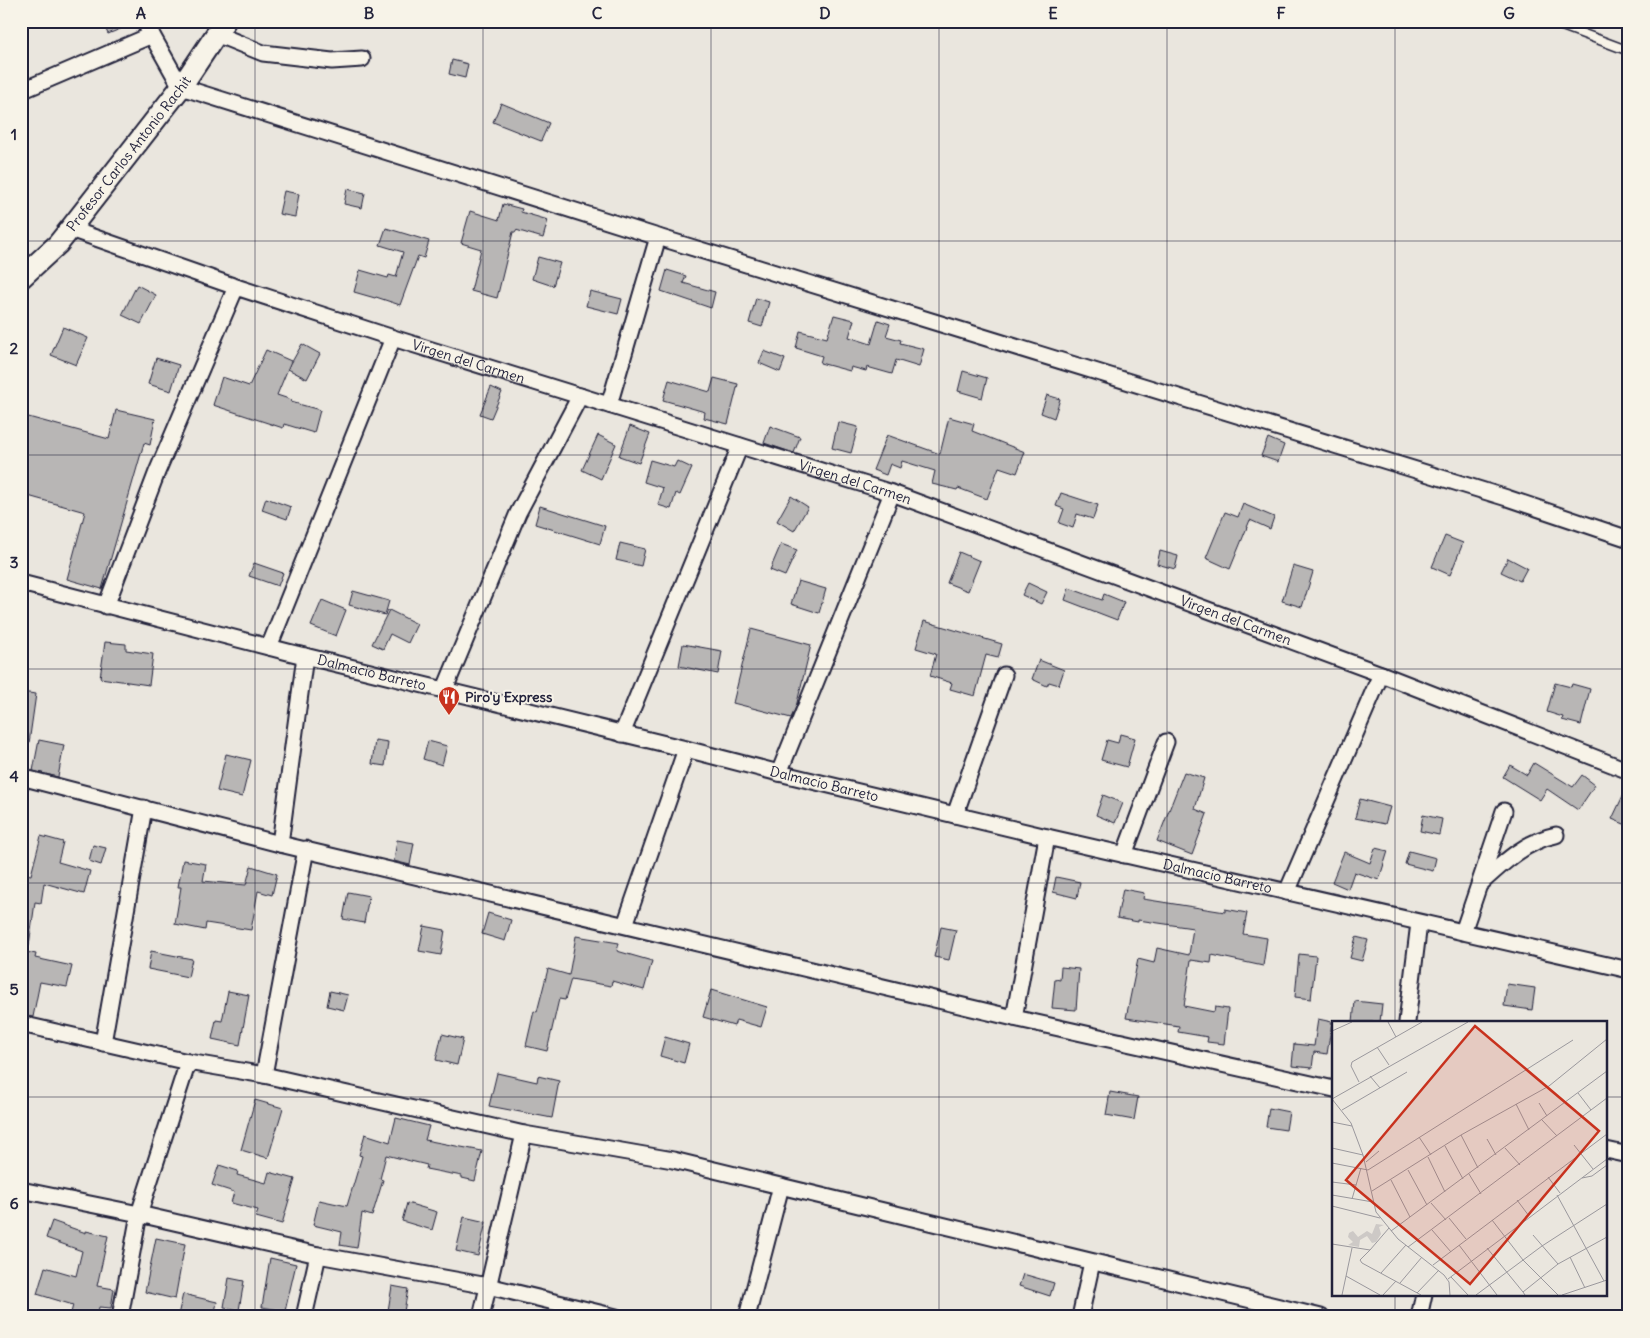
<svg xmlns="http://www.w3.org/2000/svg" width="1650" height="1338" font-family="Delius,sans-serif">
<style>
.building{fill:#b8b6b5;stroke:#22223b}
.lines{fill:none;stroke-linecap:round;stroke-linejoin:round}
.service-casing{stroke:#22223b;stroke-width:11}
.minor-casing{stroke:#22223b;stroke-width:19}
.secondary-casing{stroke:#22223b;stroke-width:24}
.service{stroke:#f7f3e8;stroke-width:8}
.minor{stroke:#f7f3e8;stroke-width:15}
.secondary{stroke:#f7f3e8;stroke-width:20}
.grid{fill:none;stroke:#22223b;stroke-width:1;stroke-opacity:0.55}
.labels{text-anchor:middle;stroke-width:4;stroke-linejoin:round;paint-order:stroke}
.street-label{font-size:14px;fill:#22223b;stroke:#f7f3e8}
.poi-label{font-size:14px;font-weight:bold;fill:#22223b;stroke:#f7f3e8;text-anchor:start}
.inset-road{fill:none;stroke:#9a989d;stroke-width:1}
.view{fill:#c8321e;fill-opacity:0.15;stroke:#c8321e;stroke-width:2.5}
.inset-edge{fill:none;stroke:#22223b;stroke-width:2.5}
.neatline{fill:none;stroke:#22223b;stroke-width:2}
.grid-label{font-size:16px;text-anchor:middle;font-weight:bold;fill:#22223b}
</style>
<rect width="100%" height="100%" fill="#eae6de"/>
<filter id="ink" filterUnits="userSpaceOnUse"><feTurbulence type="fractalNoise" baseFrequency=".02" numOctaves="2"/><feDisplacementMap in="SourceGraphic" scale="10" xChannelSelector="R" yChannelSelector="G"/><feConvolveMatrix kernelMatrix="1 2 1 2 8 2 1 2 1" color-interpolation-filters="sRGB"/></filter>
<g filter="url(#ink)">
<path class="building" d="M102,21h33v2l-27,11z
M452,60l16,4 -3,14 -16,-4z
M501,103l48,20 -8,18 -48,-19z
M347,189l18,4 -3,15 -18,-4z
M284,191l15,3 -4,23 -16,-3z
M503,204l19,5 -1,3 27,8 -5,18 -27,-8v2h-3l-16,66 -26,-7 10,-42 -20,-6 9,-32 29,9z
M386,228l43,13 -5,17 -6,-2 -18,49 -24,-8 -1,1 -21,-6 6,-22 28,8 1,-3 7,2 7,-25 -23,-7z
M538,257l22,6 -7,23 -21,-7z
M667,270l19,6 -3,7 32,9 -4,16 -50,-17z
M137,285l19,10 -15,29 -19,-9z
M590,291l32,8 -4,15 -32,-8z
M756,298l13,4 -7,25 -13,-4z
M834,315l20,5 -5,17 22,7 7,-24 12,4 -4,12 15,4 -1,3 24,6 -5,18 -23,-7 -4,14 -25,-7 -1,4 -15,-4 -1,4 -30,-8 2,-7 -26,-8 4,-17 27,7z
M63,327l25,11 -12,27 -25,-10z
M302,344l18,10 -13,25 -19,-10z
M266,350l25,11 -14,34 15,5 -1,2 29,8 -6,23 -30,-9 -1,4 -70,-23 9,-28 27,9z
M764,351l21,8 -5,13 -21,-9z
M156,358l23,7 -8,26 -23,-7z
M963,371l24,7 -5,20 -24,-7z
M714,378l24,6 -10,40 -24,-6 1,-6 -42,-12 6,-20 41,12z
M491,387l11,5 -11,26 -11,-4z
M1047,395l13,4 -6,19 -13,-5z
M116,410l39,9 -5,26 -6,-2 -42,146 -35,-10 18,-67 -64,-18v-79l88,24z
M949,417l25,7 -2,7 53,21 -8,21 -18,-6 -12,32 -29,-11 -1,2 -25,-6 3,-13 -33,-10 -2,7 -10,-4 -4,11 -13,-5 14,-35 53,19z
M838,422l20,5 -7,26 -19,-5z
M630,426l20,8 -11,29 -20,-7z
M770,426l30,11 -6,16 -30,-10z
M598,435l18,9 -15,35 -19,-9z
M1268,438l16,7 -6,17 -17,-6z
M650,460l24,7 3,-6 15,7 -12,27 -4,-2 -5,16 -13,-4 5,-17 -19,-6z
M1061,493l37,12 -5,14 -16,-5 -4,14 -14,-5 5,-14 -8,-3z
M791,496l17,11 -14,24 -17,-10z
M266,498l25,9 -4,12 -25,-9z
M1243,504l31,13 -4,12 -20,-9 -20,49 -24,-11 19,-46 13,5z
M540,506l65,20 -5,18 -65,-20z
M1445,536l18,7 -13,32 -18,-8z
M620,543l25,6 -4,17 -25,-6z
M781,544l16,6 -12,26 -15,-6z
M1160,551l18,5 -3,13 -18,-5z
M959,552l21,9 -12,30 -21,-8z
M1508,558l19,10 -7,13 -19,-9z
M254,563l29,10 -5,13 -29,-10z
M1293,566l20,6 -11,35 -20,-6z
M798,581l28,8 -7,24 -28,-9z
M1028,583l19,9 -6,12 -19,-9z
M1069,588l33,12 2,-6 20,8 -7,18 -52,-20z
M353,591l36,10 -4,14 -36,-10z
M322,600l24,10 -10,26 -25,-10z
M389,610l28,14 -9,19 -18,-9 -7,15 -11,-5z
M924,621l78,23 -4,14 -12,-3 -11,41 -25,-7 2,-6 -22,-7 6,-22 -20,-6z
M751,629l60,16 -15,62 -5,11 -58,-15z
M105,642l21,2v6l27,4 -4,31 -49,-7z
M683,644l39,7 -4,23 -39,-8z
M1039,660l25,10 -5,15 -10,-3 -2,4 -15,-7z
M1555,683l16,4 1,-3 18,5 -9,36 -19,-5 1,-3 -16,-5z
M21,692l15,2 -7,49h-8z
M1120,734l15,4 -8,29 -26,-7 6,-20 11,3z
M39,740l25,5 -6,32 -25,-6z
M375,740l13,2 -3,24 -13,-2z
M428,741l19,5 -5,19 -19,-6z
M226,754l25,6 -9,37 -25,-6z
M1534,763l39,24 9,-12 13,10 -17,25 -31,-21 -7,11 -37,-23 7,-12 17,10z
M1184,772l20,6 -9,31 12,5 -15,41 -35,-14z
M1629,783v43l-17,-7z
M1103,795l20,8 -8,20 -19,-8z
M1360,799l30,8 -5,17 -30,-6z
M1423,815l19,4 -3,16 -19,-4z
M41,836l22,6 -5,20 32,9 -6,23 -40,-11 -3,20 -6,-1 -6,44h-8v-73l10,2z
M397,840l17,3 -4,22 -16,-4z
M93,845l13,3 -5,17 -12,-4z
M1375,848l13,3 -9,29 -25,-8 -6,17 -16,-7 12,-30 26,11z
M1409,851l27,7 -3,13 -28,-7z
M183,860l23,4 -3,17 43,4 5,-19 26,8 -5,21 -14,-4 -7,39 -45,-7 -1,7 -30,-6 6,-37h-3z
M1056,877l24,5 -3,16 -24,-6z
M1123,889l21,4 -1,6 82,13v-3l22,4 -4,21 24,4 -4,28 -51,-11 -1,8 -20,-3 -7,46 30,6 1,-5 13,2 -4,35 -17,-2 1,-5 -30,-5 1,-6 -53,-8 12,-59 16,4 3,-15 32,7 4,-27 -55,-8v2l-21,-4z
M348,892l21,4 -5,27 -21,-4z
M488,913l23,7 -6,21 -23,-7z
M424,926l21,4 -4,25 -22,-4z
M941,927l15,3 -7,30 -15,-3z
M576,936l43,7 -2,8 35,10 -8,29 -32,-9 -1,5 -40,-7 -6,21 -6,-1 -12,52 -21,-5 8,-35 3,1 11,-43 21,6z
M1356,937l12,3 -6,21 -12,-3z
M21,951l15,3 -1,4 37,8 -5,21 -27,-5 -7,35 -12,-2z
M151,951l41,8 -4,18 -40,-8z
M1299,954l17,2 -5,43 -16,-2z
M1061,967l18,2 -3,41 -24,-2 3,-29 5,1z
M1507,984l28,4 -3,22 -28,-4z
M711,990l56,17 -6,20 -25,-7 -2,6 -31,-9z
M228,991l21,4 -9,50 -28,-6 4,-19 6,1z
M330,991l18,4 -4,15 -17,-4z
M1355,1001l27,3 -2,18h-27z
M1318,1019l14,3 -5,32 -13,-2 -2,16 -20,-2 2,-22 20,2z
M442,1034l21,5 -6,26 -21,-5z
M665,1037l24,7 -5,19 -24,-7z
M497,1073l40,9 1,-6 21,5 -7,37 -63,-12z
M1110,1092l28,5 -4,23 -28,-5z
M255,1100l28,8 -15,50 -27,-8z
M1269,1108l20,4 -3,18 -20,-3z
M396,1118l33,8 -4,14 57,11 -7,30 -13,-3v-2l-36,-7 1,-4 -41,-10 -6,24 3,1 -11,36 -10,-3 -5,35 -17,-3 2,-13 -29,-7 6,-25 28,6 15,-50 -3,-1 6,-21 25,8z
M219,1165l19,6 -1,4 29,8 3,-11 26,7 -13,45 -26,-7 2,-7 -27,-7 3,-11 -22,-7z
M407,1203l30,9 -5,18 -30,-9z
M464,1217l22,5 -8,34 -22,-5z
M52,1221l34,12v-2l22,5 -11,50 17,3 -3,19 -12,-1 -2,10h-27l3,-12 -36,-11 8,-27 31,9 6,-25 -36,-13z
M156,1238l29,6 -10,55 -30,-7z
M270,1258l26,6 -11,47 -23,-4z
M1023,1274l31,9 -4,13 -31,-10z
M229,1278l15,3 -5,29 -15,-3z
M392,1286l16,3 -5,28h-16z
M183,1294l34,8 -3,15h-30l-6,-2z"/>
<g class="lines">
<g class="service-casing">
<path id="service" d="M1549,21l80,30"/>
</g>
<g class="minor-casing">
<g id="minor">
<path d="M144,21l37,66 477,150 849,261 122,41"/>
<path d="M216,34l47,19 69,8 30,-2"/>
<path d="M21,91l131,-56"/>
<path id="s1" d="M70,229l166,58 157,51 499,155 489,181 248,97"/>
<path d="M609,405l49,-168"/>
<path id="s2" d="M21,583l267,69 398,97 93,24 268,64 582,133"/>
<path d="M106,606l51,-134 79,-185"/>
<path d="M269,647l124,-309"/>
<path d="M444,691l74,-178 62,-117"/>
<path d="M622,734l118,-288"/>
<path d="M779,773l113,-280"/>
<path d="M21,777l259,67 734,174 320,71"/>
<path d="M955,815l49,-140"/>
<path d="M280,844l25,-188"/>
<path d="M1124,855l42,-113"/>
<path d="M1481,883c22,-20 45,-42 75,-48"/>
<path d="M1287,892l94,-218"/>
<path d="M625,925l61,-176"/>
<path d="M1463,932l41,-121"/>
<path d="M1014,1018l33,-181"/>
<path d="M1407,1022l12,-99"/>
<path d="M21,1024l167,38 76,13 260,59 149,26 648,157"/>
<path d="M103,1043l41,-235"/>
<path d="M264,1075l42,-226"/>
<path d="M1606,1150l23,5"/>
<path d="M21,1190l118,24 179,41 170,31 128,31"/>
<path d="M120,1317l19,-103 49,-152"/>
<path d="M304,1317l14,-62"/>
<path d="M481,1317l43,-183"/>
<path d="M747,1317l34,-131"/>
<path d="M1080,1317l12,-55"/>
<path d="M1419,1317l5,-23"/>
</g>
</g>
<g class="secondary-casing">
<g id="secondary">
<path id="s3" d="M21,278l37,-34 12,-15 111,-142 44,-66"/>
</g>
</g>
<use href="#service" class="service"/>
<use href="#minor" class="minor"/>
<use href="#secondary" class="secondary"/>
</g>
</g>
<path class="grid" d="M255,21v1296M483,21v1296M711,21v1296M939,21v1296M1167,21v1296M1395,21v1001M21,241h1608M21,455h1608M21,669h1608M21,883h1608M21,1097h1313M1606,1097h23M1395,1294v23"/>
<defs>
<g id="restaurant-pin" transform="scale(1.125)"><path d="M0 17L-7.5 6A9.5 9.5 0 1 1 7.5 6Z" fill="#c8321e" stroke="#f7f3e8"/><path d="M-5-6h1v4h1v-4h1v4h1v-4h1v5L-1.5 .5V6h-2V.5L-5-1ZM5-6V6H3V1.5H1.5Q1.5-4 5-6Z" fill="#fff"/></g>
</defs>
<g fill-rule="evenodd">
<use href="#restaurant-pin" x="449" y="697"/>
</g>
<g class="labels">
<g class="street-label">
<text dy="5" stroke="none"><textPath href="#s3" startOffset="165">Profesor Carlos Antonio Rachit</textPath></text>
<text dy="5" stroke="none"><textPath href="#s1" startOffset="420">Virgen del Carmen</textPath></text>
<text dy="5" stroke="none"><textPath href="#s1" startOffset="825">Virgen del Carmen</textPath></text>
<text dy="5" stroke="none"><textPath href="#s1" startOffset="1230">Virgen del Carmen</textPath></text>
<text dy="5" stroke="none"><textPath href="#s2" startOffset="362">Dalmacio Barreto</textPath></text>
<text dy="5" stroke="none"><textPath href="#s2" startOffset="828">Dalmacio Barreto</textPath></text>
<text dy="5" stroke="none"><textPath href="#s2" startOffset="1232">Dalmacio Barreto</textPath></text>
</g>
<g class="poi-label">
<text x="465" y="702">Piro'y Express</text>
</g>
</g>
<g transform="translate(1332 1021)">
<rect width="275" height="275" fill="#eae6de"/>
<path d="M44,203l8,1 -5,2 2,7 -5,8 -4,1 -5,-7 -7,4 -1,7 -11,-2 5,-3 -5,-5 1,-4 4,-2 5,6 9,-6 5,3z" fill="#cdc9c6"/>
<path class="inset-road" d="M56,1l8,15M0,10l20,-9M45,26l12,18M38,55l10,12M27,61l-8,-16 1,-4 70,-40M246,72l13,17M0,78l136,-77M0,78l19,24 12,32M207,82l8,13M184,83l13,26M10,89l65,-38M210,99l15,16M0,101l20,4M129,114l17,33M87,116l12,18M155,118l9,16M242,124l19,24M113,125l18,33M0,127l31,7 13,57 22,27 46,36 5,7 1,13M173,127l15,17M96,136l17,35M34,141l13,-11M0,142l36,7 205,-130M76,149l19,35M137,153l12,20M216,156l12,16M250,157l10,-2 15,-11M59,159l19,37M0,161l24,3M40,170l89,-56 88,-49 58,-47M0,174l41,7M225,174l47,86M20,178l9,-31M185,179l12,16M99,182l15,17M0,185l48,12M117,197l17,21M160,199l31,40 35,35M100,209l19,22M59,210l216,-160M201,214l25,29M0,223l38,6 19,-22M127,224l38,50M76,226l199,-149M155,227l36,44M38,229l-10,10 2,3 59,32M238,236l15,31M101,244l174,-131M49,252l25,-28M14,255l34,19M119,256l17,18M116,258l159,-120M68,262l22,-26M85,272l22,-23M10,274l10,-47M51,274l13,-14M144,274l66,-49 65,-42M193,274l-2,-3 35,-28 49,-27M230,274l45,-15"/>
<path class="view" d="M143,5l124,105 -129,153 -124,-104z"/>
<rect width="275" height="275" class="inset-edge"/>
</g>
<rect width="1650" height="1338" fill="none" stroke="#f7f3e8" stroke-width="55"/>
<rect x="28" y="28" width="1594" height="1282" class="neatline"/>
<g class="grid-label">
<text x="141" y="19">A</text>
<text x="369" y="19">B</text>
<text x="597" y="19">C</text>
<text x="825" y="19">D</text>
<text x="1053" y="19">E</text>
<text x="1281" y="19">F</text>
<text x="1509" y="19">G</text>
<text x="14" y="140">1</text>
<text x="14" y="354">2</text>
<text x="14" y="568">3</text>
<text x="14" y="782">4</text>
<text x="14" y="995">5</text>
<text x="14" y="1209">6</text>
</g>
</svg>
